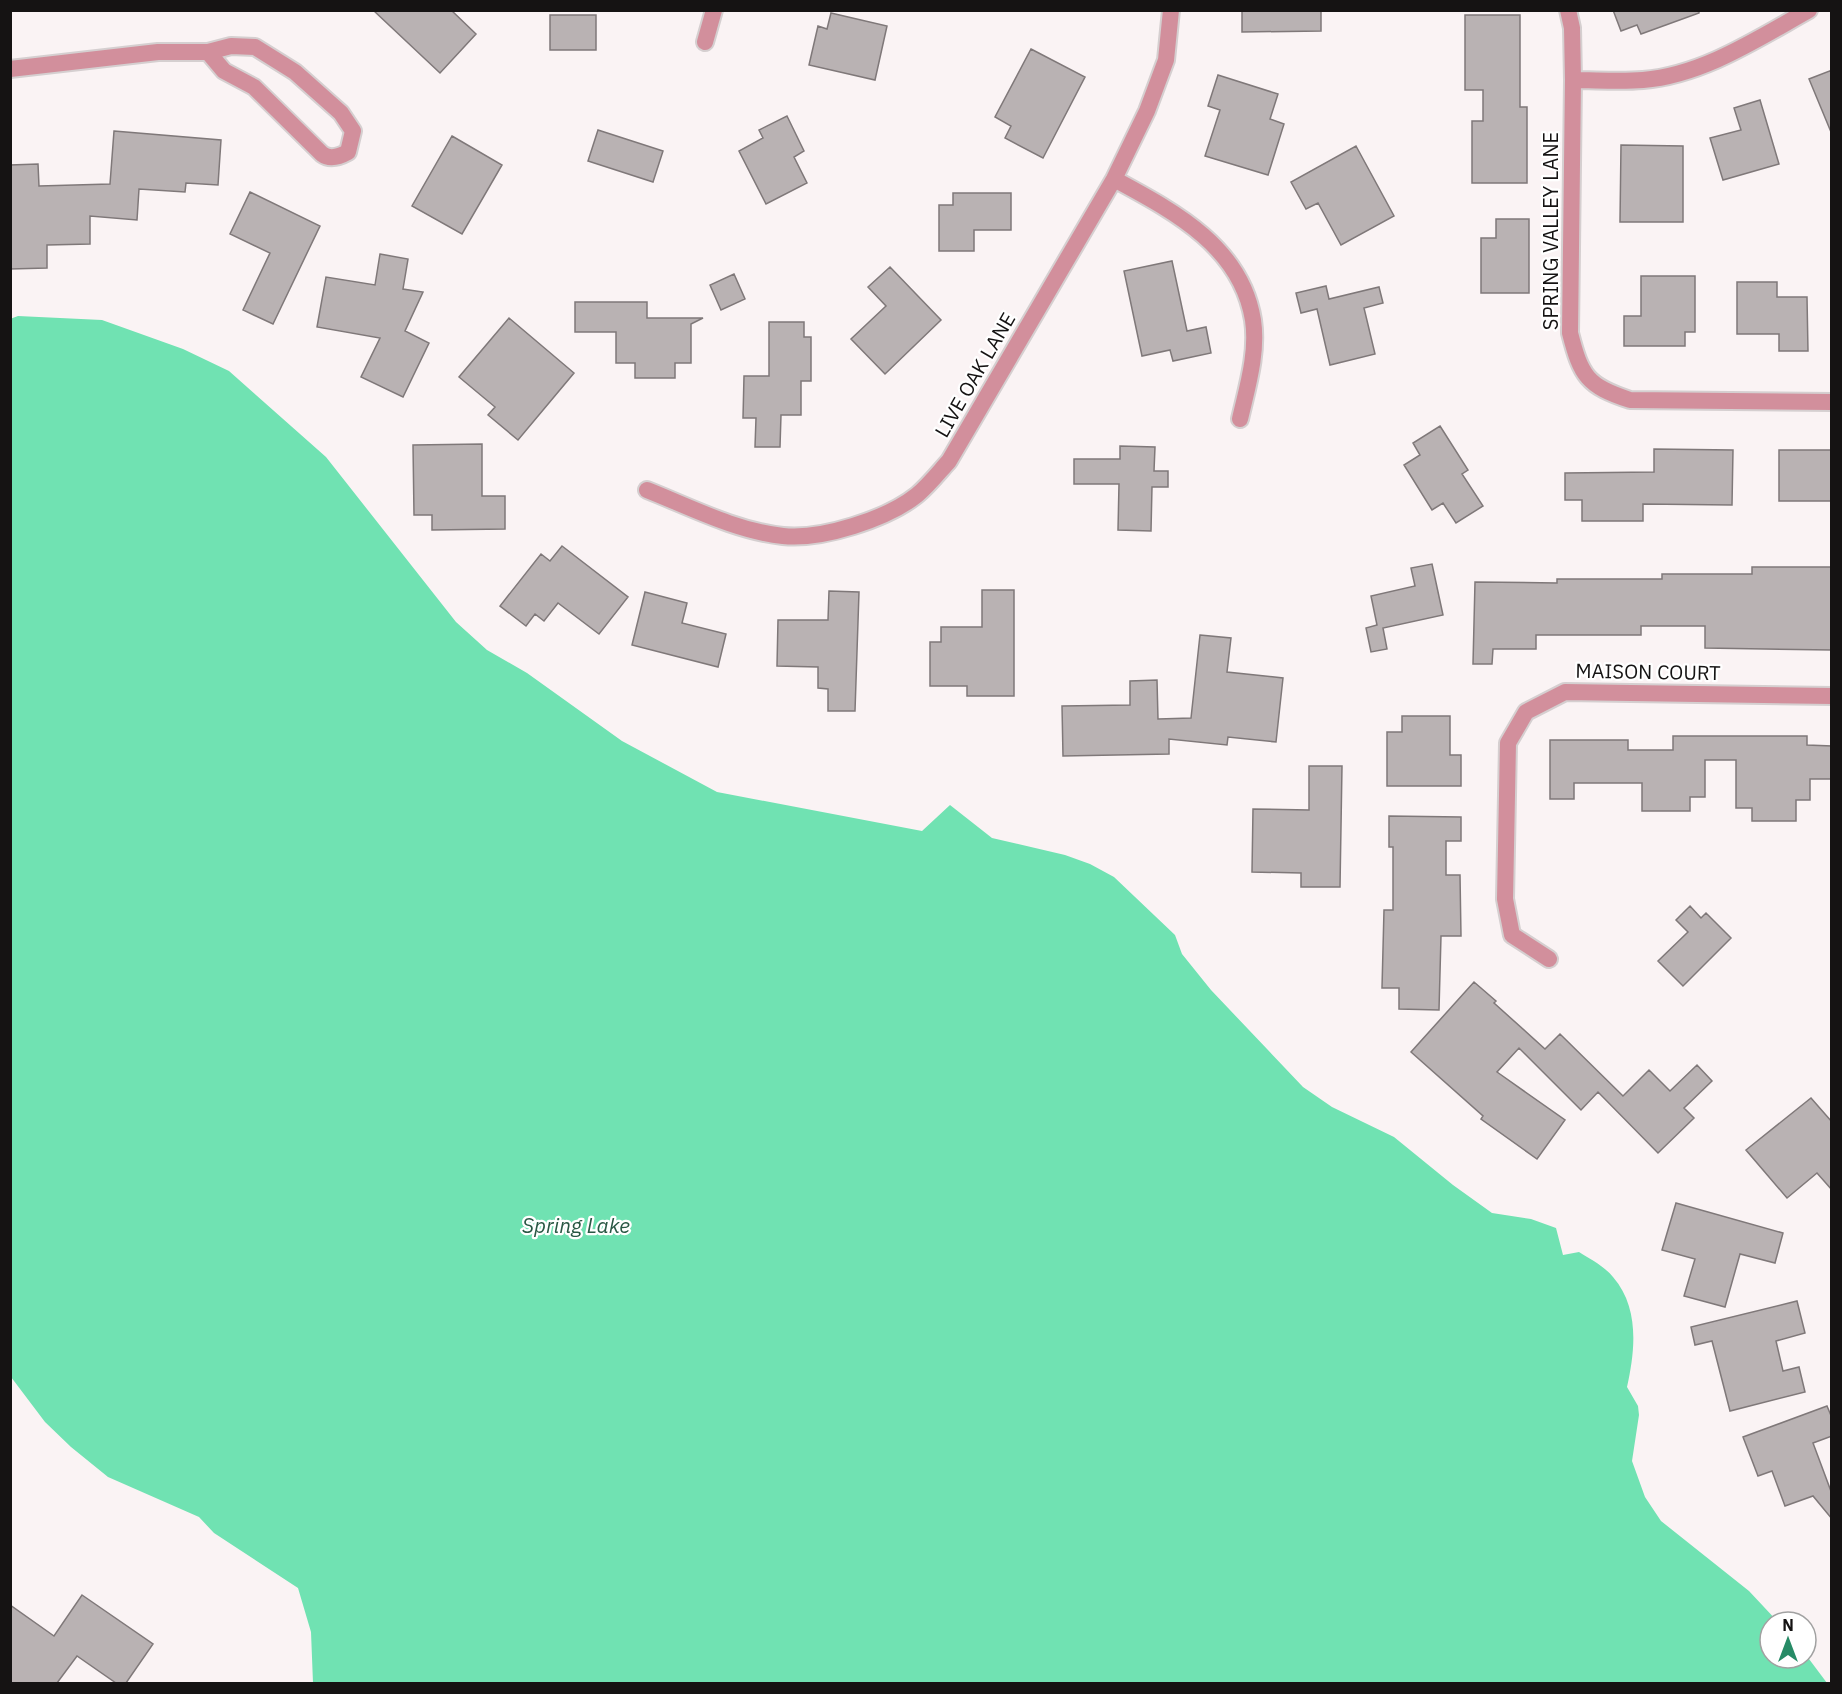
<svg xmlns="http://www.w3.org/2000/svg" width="1842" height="1694" font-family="'IBM Plex Sans',sans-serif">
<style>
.water{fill:#70e2b2}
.building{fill:#b9b2b3;stroke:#7f7879;stroke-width:1.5}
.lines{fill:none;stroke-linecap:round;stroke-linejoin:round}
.minor-casing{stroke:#d5cfd0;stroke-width:20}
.minor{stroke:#d28f9c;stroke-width:16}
.labels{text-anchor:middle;stroke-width:4.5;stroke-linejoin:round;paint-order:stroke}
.street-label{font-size:20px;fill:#151313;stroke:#fff}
.water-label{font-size:21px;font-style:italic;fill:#295844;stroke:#fff}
</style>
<rect width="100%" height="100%" fill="#faf3f4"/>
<path class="water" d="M18,316l84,4 81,29 46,22 97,86 130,165 31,28 40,23 95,68 95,51 205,39 28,-26 42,33 73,17 25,9 24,13 61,58 7,19 29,36 92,97 29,20 62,30 59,48 39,28 39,6 25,9 7,27 16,-3c11,7 25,14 34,25 27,31 22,74 14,110l11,19 1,9 -7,46 13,36 16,24 88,70 29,31h-8v36h36v-3l21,28h-1514l-2,-51 -13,-44 -84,-55 -15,-16 -91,-40 -37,-30 -26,-25 -34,-45 -1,-1058z"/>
<path class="building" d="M373,10h78l25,24 -36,39z
M1242,10h79v21l-79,1z
M1613,10h86v3l-58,21 -4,-9 -16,6z
M831,13l56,13 -12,54 -66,-15 9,-39 9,3z
M550,15h46v35h-46z
M1465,15h55v92h7v76h-55v-62h11v-31h-18z
M1031,49l54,28 -42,81 -38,-20 6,-12 -16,-9z
M1832,70v62h-1l-22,-53z
M1218,75l60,19 -8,25 14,5 -16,51 -63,-19 15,-46 -12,-4z
M1760,100l19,64 -56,16 -13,-42 31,-8 -7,-22z
M787,116l17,35 -10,6 13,26 -41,21 -27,-53 24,-13 -4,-8z
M598,130l65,21 -10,31 -65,-21z
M114,131l107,9 -3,45 -32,-2 -1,9 -46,-3 -2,31 -47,-4v28l-43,1v23l-37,1v-104l28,-1 1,22 71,-2z
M452,136l50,29 -40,69 -50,-28z
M1621,145l62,1v76h-63z
M1356,146l38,70 -53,29 -23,-42 -12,6 -15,-27z
M250,192l70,34 -47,98 -30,-14 27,-57 -40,-19z
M953,193h58v37h-37v21h-35v-46h14z
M1496,219h33v74h-48v-55h15z
M380,254l28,5 -5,30 20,3 -18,39 24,12 -26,54 -42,-20 19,-39 -63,-11 9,-50 49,8z
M1172,261l15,70 19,-4 5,26 -38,8 -3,-11 -28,6 -18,-85z
M890,267l51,53 -56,54 -34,-35 35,-33 -18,-19z
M734,274l11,25 -24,11 -11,-25z
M1641,276h54v56h-10v14h-61v-30h17z
M1737,282h40v15h30l1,54h-29v-17h-42z
M1326,286l3,13 50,-12 4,16 -19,5 11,46 -45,11 -13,-56 -16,4 -5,-20z
M575,302h72v16h56l-12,6v39h-16v15h-40v-15h-19v-31h-41z
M509,318l65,55 -56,67 -30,-25 7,-8 -36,-30z
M769,322h35v15h7v44h-10v34h-20l-1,32h-25l1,-29h-13l1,-42h25z
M1440,426l28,44 -6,4 21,32 -27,17 -13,-20 -11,7 -28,-45 16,-10 -7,-12z
M482,444v52h23v33l-73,1v-15h-18l-1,-70z
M1120,446l35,1 -1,24h14v16h-16l-1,44 -33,-1 1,-46h-45v-25h46z
M1654,449l79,1 -1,55 -89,-1v17h-61v-21h-17v-27l89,-1z
M1779,450h53v51h-53z
M562,546l66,51 -29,37 -41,-31 -14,18 -9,-7 -9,12 -26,-20 41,-52 9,7z
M1432,564l11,51 -60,13 4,21 -16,3 -5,-24 11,-3 -6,-29 44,-10 -4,-18z
M1752,567h80v83l-127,-2v-22h-64v9h-105v14h-43l-1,15h-19l2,-82 82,1v-4h105v-5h90z
M982,590h32v106h-47v-10h-37v-44h11v-15h41z
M829,591l30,1 -4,119h-27v-22l-10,-1v-21l-41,-1 1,-46h50z
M645,592l42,11 -5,20 44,11 -8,33 -86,-22z
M1200,635l31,3 -4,34 56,6 -7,64 -48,-5 -1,8 -58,-6v15l-106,2 -1,-50 68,-1v-24l27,-1 1,39 33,-1z
M1402,716h48v39h11v31h-74v-54h15z
M1673,736h134v9l25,1v33h-22v21h-14v21h-44v-13h-16v-48h-31v37h-15v14h-48v-28h-68v16h-24v-59h78v10h45z
M1309,766h33l-2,121h-39v-14l-49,-1 1,-63 56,1z
M1389,816l72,1v24h-15v34h14l1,61h-20l-2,74 -40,-1v-21h-17l2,-78h9v-63h-4z
M1690,906l11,12 5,-5 25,25 -48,48 -25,-25 30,-29 -12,-12z
M1474,982l22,19 -2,2 51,46 15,-15 63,62 26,-26 21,21 27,-26 15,16 -28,27 10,10 -36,35 -60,-61 -17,18 -62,-62 -22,24 68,48 -28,39 -56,-40 2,-3 -72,-64z
M1811,1098l21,24v68l-15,-17 -30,25 -41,-48z
M1676,1203l107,30 -8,30 -35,-9 -15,53 -41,-11 11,-37 -33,-9z
M1797,1301l8,32 -29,8 7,30 16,-4 6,25 -75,19 -18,-70 -17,4 -4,-18z
M1827,1406l5,12v18l-19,7 19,51v25l-19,-23 -28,10 -13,-35 -14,5 -15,-39z
M82,1595l71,49 -27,39h-10l-39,-27 -20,27h-47v-78l44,31z"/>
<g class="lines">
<g class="minor-casing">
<path id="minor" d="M1568,10l4,18 1,52 -3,253c11,43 17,53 60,67l202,2
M705,42l9,-32
M10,69l148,-17h50l23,-6 24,1 40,25 46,41 12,18 -5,21c-9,5 -18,8 -26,2l-68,-67 -30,-16 -16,-19
M1573,80c23,0 47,2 70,0 60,-5 114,-41 166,-70
M1114,179c59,32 127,67 139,141 5,33 -6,68 -13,99
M647,490c43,17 89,41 136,46 39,4 104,-17 134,-41 12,-10 22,-23 32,-34l165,-282 33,-68 19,-51 5,-50
M1549,959l-37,-24 -7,-36 3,-156 18,-31 39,-20 267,4"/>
</g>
<use href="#minor" class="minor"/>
</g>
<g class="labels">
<g class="street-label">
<text transform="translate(1551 231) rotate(-90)" y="7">SPRING VALLEY LANE</text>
<text transform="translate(975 375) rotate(-60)" y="7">LIVE OAK LANE</text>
<text transform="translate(1648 672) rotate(1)" y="7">MAISON COURT</text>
</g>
<g class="water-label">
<text x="576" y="1233">Spring Lake</text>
</g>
</g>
<rect width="1842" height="1694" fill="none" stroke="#151313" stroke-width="24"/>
<g transform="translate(1788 1640)"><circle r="28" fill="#ffffff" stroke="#a1a1a1" stroke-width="1.5"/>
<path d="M0-4.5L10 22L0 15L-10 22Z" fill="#278b66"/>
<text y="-9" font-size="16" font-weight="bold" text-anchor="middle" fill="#151313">N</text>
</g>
</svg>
